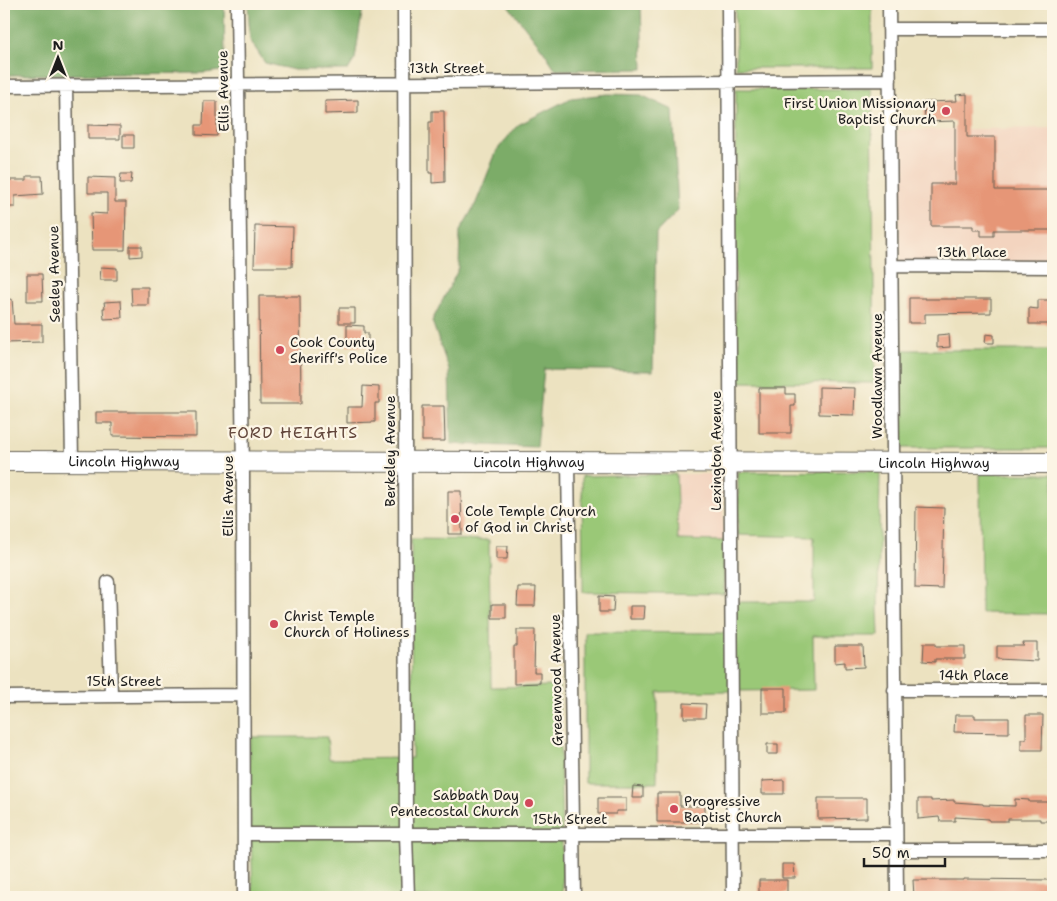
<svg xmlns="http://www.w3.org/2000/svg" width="1057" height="901" font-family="'Shantell Sans',sans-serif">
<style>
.built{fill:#f3d4bf}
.green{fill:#9ac877;stroke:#5b724a}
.forest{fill:#7bac68;stroke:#4c6442}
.building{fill:#e69677}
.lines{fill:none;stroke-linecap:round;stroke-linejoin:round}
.minor-casing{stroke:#656155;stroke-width:15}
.primary-casing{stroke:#656155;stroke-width:22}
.minor{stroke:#fff;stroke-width:12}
.primary{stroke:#fff;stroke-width:20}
.poi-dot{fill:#d1495b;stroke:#fcf5e5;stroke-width:2}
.labels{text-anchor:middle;stroke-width:4.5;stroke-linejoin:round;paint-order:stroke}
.street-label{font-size:14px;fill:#1c1c1c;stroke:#fcf5e5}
.poi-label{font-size:14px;fill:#1c1c1c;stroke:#fcf5e5;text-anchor:start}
.quarter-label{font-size:16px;letter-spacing:1px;fill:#63473c;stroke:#fcf5e5}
</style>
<rect width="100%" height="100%" fill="#fcf5e5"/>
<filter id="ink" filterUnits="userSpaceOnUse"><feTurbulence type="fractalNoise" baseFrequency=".02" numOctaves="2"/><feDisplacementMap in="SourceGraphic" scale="10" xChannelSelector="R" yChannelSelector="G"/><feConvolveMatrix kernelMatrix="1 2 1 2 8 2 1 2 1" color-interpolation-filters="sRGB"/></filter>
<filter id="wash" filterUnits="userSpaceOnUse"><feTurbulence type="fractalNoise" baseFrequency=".0096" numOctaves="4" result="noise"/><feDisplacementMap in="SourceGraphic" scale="20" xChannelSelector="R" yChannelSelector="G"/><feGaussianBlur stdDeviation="1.12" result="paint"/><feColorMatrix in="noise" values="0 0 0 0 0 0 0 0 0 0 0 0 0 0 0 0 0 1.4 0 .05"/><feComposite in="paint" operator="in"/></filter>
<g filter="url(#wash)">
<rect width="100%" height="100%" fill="#ece2c0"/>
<path class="built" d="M1053,128v134l-153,1 -2,-133z
M676,474h46l2,67h-46z"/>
<path class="green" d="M735,4h137v64h-136z
M736,89h136l3,294 -140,-1z
M901,350h152v98h-151z
M880,471l-2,139 1,26h-66l1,54 -156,2 -1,91h-72v-151l142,1 -1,-31h88v-65l-76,-2v-63z
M676,474l2,66 46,1v53l-141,-2 -1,-116z
M980,474h73v140l-72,-1z
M411,539l78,1 2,147 68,-1 4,211h-310l-5,-160h79l2,22 83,-1z"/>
<path class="forest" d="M4,4h220l1,59 -5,8 -15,2 -201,2z
M248,4h114v9l-7,46 -7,11h-54l-29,-7 -15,-23z
M507,4h134l2,65 -87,1 -13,-20z
M608,94l33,1 32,15 5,100 -22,23 -3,138 -109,-2 -7,78 -86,-3 -2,-74 -17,-49 27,-53 1,-37 16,-28 21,-53 21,-25 53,-27z"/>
<g id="blocks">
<path class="building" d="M967,94v43h28v53h58v40h-59v6h-13v-6h-8v-4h-42v-42h24v-63l-30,1 -1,-20 33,-1 -1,-6z
M358,100v13l-33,1v-13z
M204,101h13v35l-21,-1v-10h7z
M432,111h12l1,71 -13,1v-10h-3v-51h3z
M88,125l32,1v13h-32z
M123,135h11v13h-11z
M121,174h11l-1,9h-11z
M27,176h15l1,18 -28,2v11h-11v-21h3v-6h20z
M88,177l27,1v24h11l-1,48h-33l-1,-37 16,1v-21h-19z
M255,226l38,1 -1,40h-38z
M130,246h12v10l-12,1z
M101,267l16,1v12h-17z
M27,274h15l1,27h-16z
M131,287h17v18h-16z
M259,296h41l1,108h-41z
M909,298h16v1h66v14l-66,1v9h-16z
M12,299l2,25h28v18l-38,1v-43z
M1038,300h13v24h-22v-16l9,1z
M121,301l1,17 -18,1 -1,-11h2l-1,-6z
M339,308h16v15h-16z
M347,325l17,1v7h4v13h-21z
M949,334l1,13 -13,1v-13z
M986,334l8,1v8h-9z
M363,386l16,1v16h-4v19l-28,1v-16h15z
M819,387l36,1 -1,27 -35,-1z
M759,388h27v6h9v12h-4v27h-32z
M422,406h22l1,35h-23z
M96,412h100v25l-84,-1v-13h-16z
M448,491h13l1,43h-14z
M916,507l28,1 -2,81 -27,-1z
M496,546h12l-1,13h-11z
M518,587h18l-1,19h-18z
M599,596l15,1 -1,15h-14z
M492,604h14v14h-14z
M630,606h15l-1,13h-14z
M517,630h18l-1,42h6v11l-26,1v-38h3z
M924,643h12v3h29v13h-30v3l-12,-1z
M1023,643h14v18l-40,-2v-13h27z
M835,646h28l1,21 -19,1v-6l-10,1z
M762,688h24v25h-24z
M684,703l22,1 -1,14h-21z
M955,715h20v3h34v15l-55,-1z
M1026,715h17l-1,35h-21v-11h5z
M767,744h11v10h-11z
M784,780v14h-22v-13z
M633,786l10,1v11h-11z
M657,793h23v13h25v16h-48z
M598,798h28v13h-10v3h-18z
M818,798h49v20l-49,1z
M918,799h13v2l23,-1v2l29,2v1l32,1v-7l14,1v2h24v19h-13v-2h-32v2h-19v-2l-34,-2v4h-15l-1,-4 -21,2z
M782,864h12l1,14h-13z
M964,879l87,1v16l-49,-1v2h-16v-2h-34v2h-38l-1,-17h51z
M759,880h28v14l-28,1z"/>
</g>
</g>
<g filter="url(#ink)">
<use href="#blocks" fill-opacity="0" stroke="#656155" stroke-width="1"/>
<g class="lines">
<g class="minor-casing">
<path id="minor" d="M237,4l6,471 1,422
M404,4l2,830 2,63
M728,4l5,893
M889,4l8,893
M889,29h164
M4,86l886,-6
M66,86l6,375
M891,266l162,1
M568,462l6,435
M108,582l3,114
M894,690h159
M4,697l239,-2
M244,834h652
M897,850h156"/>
</g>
<g class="primary-casing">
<g id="primary">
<path id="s1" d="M4,461l1049,2"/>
</g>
</g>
<use href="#minor" class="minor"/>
<use href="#primary" class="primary"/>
</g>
</g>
<g class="poi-dot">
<circle cx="946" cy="111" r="5"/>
<circle cx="280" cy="350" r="5"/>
<circle cx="455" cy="519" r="5"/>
<circle cx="274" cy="624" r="5"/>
<circle cx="529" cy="803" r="5"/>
<circle cx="674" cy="809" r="5"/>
</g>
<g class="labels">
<g class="street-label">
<text x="447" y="73">13th Street</text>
<text transform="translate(223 91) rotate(-91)" y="5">Ellis Avenue</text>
<text x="972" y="257">13th Place</text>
<text transform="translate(54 274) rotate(-91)" y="5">Seeley Avenue</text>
<text transform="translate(877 376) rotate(-90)" y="5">Woodlawn Avenue</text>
<text transform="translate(390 451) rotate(-90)" y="5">Berkeley Avenue</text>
<text transform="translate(716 451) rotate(-90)" y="5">Lexington Avenue</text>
<text dy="5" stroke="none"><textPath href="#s1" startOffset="120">Lincoln Highway</textPath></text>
<text dy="5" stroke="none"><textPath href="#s1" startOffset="525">Lincoln Highway</textPath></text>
<text dy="5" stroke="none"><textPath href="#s1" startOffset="930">Lincoln Highway</textPath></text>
<text transform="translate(228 496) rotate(-90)" y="5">Ellis Avenue</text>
<text x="974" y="680">14th Place</text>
<text transform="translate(556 680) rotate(-91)" y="5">Greenwood Avenue</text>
<text x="124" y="686">15th Street</text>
<text x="570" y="824">15th Street</text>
</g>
<g class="poi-label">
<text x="936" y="108" text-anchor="end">First Union Missionary<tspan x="936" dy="16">Baptist Church</tspan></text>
<text x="290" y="347">Cook County<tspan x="290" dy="16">Sheriff's Police</tspan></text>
<text x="465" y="516">Cole Temple Church<tspan x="465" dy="16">of God in Christ</tspan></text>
<text x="284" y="621">Christ Temple<tspan x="284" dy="16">Church of Holiness</tspan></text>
<text x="519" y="800" text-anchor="end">Sabbath Day<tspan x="519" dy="16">Pentecostal Church</tspan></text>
<text x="684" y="806">Progressive<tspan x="684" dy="16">Baptist Church</tspan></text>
</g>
<g class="quarter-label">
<text x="293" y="438">FORD HEIGHTS</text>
</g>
</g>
<rect width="1057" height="901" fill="none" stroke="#fcf5e5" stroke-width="20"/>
<g transform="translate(58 58)" stroke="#fcf5e5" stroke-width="4" paint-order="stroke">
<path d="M0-4L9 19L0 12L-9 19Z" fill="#1c1c1c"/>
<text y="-8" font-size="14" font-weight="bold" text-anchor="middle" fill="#1c1c1c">N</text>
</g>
<path d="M864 858v8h81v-8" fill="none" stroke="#1c1c1c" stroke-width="2.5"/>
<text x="872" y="858" font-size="15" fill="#1c1c1c" stroke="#fcf5e5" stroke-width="4" paint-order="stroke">50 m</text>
</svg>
